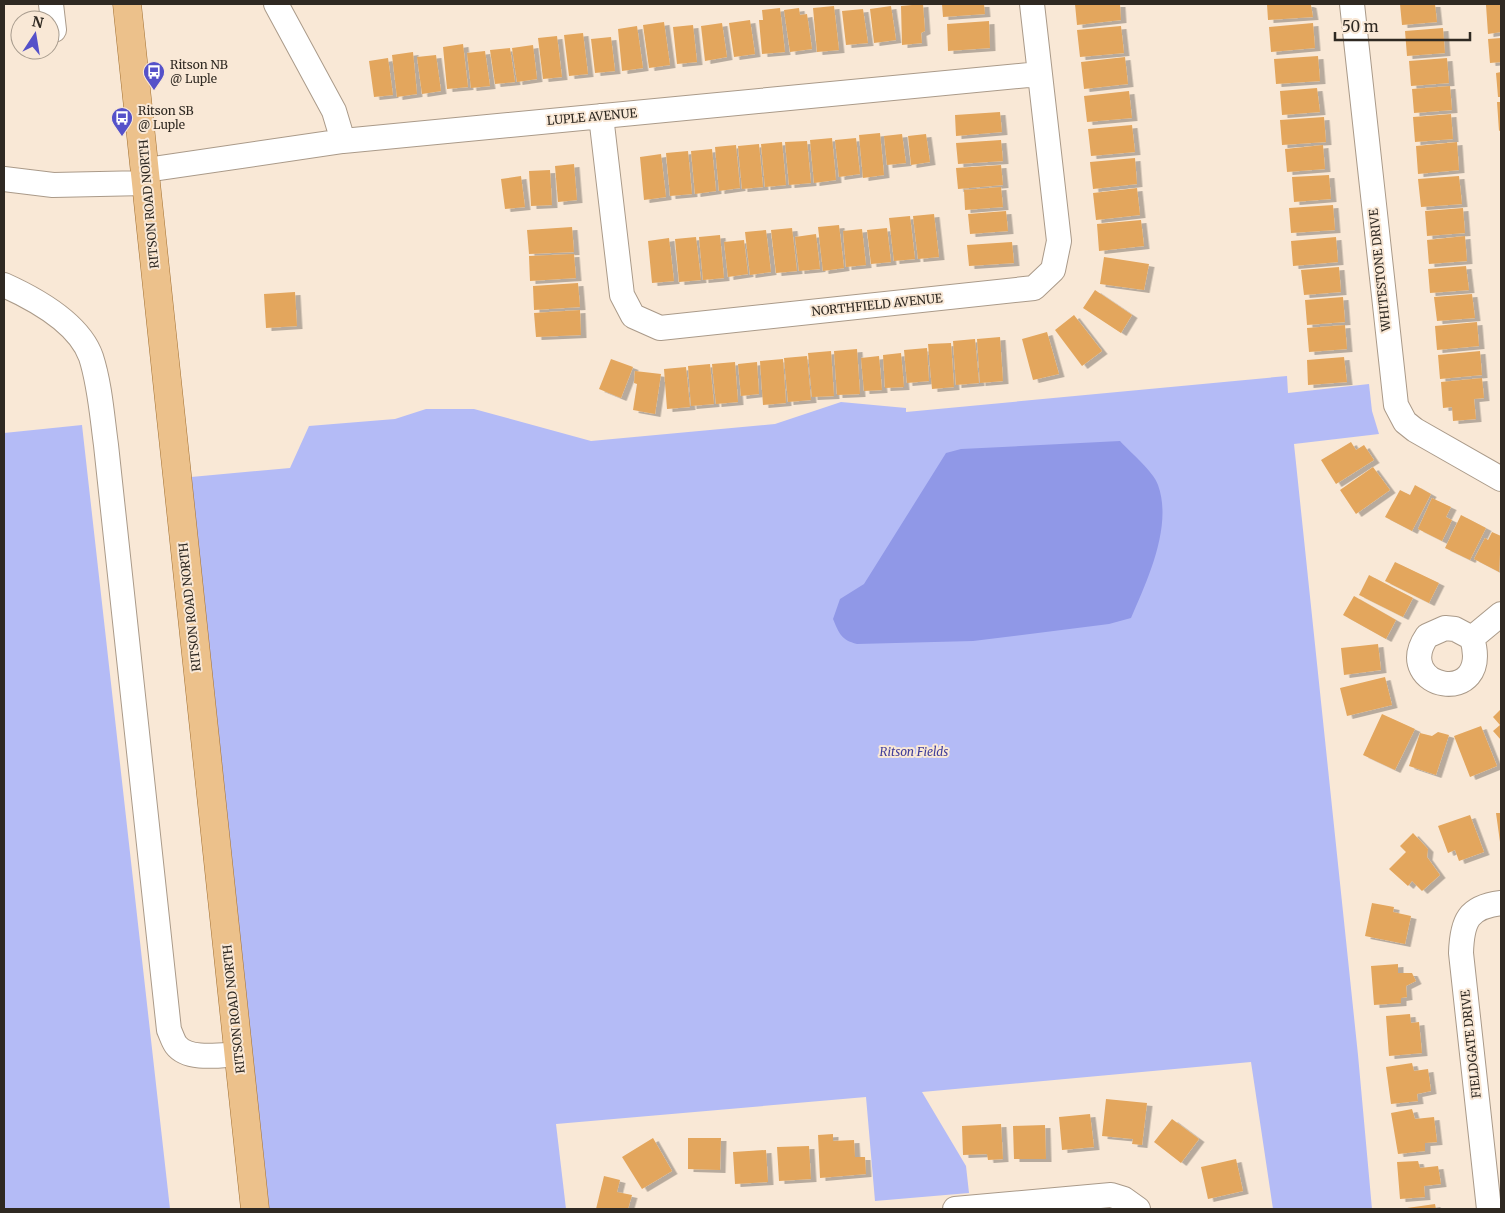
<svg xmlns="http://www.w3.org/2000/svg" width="1505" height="1213" font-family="Merriweather,serif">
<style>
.green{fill:#b4bbf6}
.water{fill:#9098e7}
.building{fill:#e3a65d;filter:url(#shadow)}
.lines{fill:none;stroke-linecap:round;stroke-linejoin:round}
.minor-casing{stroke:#aa9a89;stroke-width:26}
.major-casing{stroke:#a27134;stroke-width:29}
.minor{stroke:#fff;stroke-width:24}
.major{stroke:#ecc18b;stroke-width:28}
.labels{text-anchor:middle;stroke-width:4;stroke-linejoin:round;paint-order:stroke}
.poi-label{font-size:12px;fill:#2f2922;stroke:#f9e8d6;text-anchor:start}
.street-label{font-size:12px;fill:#2f2922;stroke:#f9e8d6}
.park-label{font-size:12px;font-style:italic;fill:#403d99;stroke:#f9e8d6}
</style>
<defs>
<filter id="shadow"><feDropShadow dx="5.5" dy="3" stdDeviation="0" flood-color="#0004"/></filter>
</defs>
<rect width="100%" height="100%" fill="#f9e8d6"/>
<path class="green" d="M1287,376l1,17 81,-9 3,27 7,23 -85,10 64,611 14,154h-99l-22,-147 -329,30 44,74 3,27 -94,8 -9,-104 -310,27 10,85h-311l-16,-155 -48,-577 99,-9 19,-42 86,-7 31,-10h48l117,32 184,-17 66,-22 65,6v4z
M82,425l88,784h-166v-776z"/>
<path class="water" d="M1120,441c10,11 34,31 38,44 15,41 -11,96 -27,133l-22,6 -136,17 -116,3c-16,-4 -18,-11 -24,-25l7,-20 24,-15 82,-131 15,-4z"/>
<path class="building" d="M923,4l2,27 -4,2 1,10 -20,2 -1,-39z
M942,4h42l1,10 -42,3z
M1075,4h45l1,16 -44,5z
M1267,4h41l3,1 2,12 -45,3z
M1400,4h35l2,18 -35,3z
M1501,4v28l-13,2 -2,-29z
M834,6l5,44 -22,2 -4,-44z
M891,6l5,34 -22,3 -4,-34z
M780,8l5,44 -23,2 -3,-34h4l-1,-10z
M799,8l1,7 7,-1 5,35 -22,3 -6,-42z
M863,9l5,34 -22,2 -4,-34z
M750,20l5,34 -21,3 -5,-34z
M989,21l1,27 -42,3 -1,-27z
M664,22l6,43 -21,3 -6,-43z
M722,23l5,34 -22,4 -4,-35z
M1313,23l2,25 -44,4 -2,-25z
M693,25l4,37 -20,2 -4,-37z
M637,26l6,42 -21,3 -4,-42z
M1121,26l3,27 -44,4 -3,-27z
M1443,28l2,25 -38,3 -2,-25z
M583,33l5,41 -19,2 -5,-41z
M557,36l5,41 -19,2 -5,-41z
M611,37l4,34 -20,2 -4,-34z
M1501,38v24l-11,1 -2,-24z
M463,44l5,43 -21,2 -4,-42z
M533,45l4,34 -20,3 -5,-34z
M510,48l5,34 -20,2 -5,-34z
M485,51l5,35 -19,2 -4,-35z
M413,52l4,42 -20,3 -5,-42z
M436,55l5,36 -19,3 -5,-37z
M1318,56l2,25 -44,3 -2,-25z
M1125,57l3,27 -44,5 -3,-27z
M388,58l5,37 -19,2 -5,-36z
M1447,58l2,25 -38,3 -2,-25z
M1501,72v25h-3l-2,-24z
M1450,86l2,24 -38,3 -2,-24z
M1317,88l3,24 -38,3 -2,-24z
M1129,91l3,27 -45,4 -3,-26z
M1497,102h4v28l-2,1z
M1000,112l2,20 -46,4 -1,-21z
M1451,114l2,25 -38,3 -2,-25z
M1324,117l2,25 -44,3 -2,-25z
M1132,125l3,27 -44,4 -3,-27z
M880,133l4,42 -21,3 -4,-43z
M902,134l4,29 -19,2 -3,-29z
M926,134l4,28 -19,3 -3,-29z
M832,138l4,42 -22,3 -4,-43z
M856,138l4,36 -21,3 -4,-37z
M1001,140l2,21 -45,3 -2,-21z
M807,141l4,42 -22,2 -4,-43z
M782,142l4,43 -21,2 -4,-43z
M1457,142l2,28 -41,4 -2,-28z
M759,144l4,43 -21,2 -4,-43z
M736,145l4,43 -21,3 -4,-44z
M1323,145l2,24 -38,3 -2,-23z
M712,149l4,42 -21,3 -4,-43z
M688,151l4,43 -22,2 -4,-43z
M661,154l5,43 -22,3 -4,-43z
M1135,158l2,26 -44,5 -3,-27z
M574,164l3,36 -19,2 -3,-36z
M1001,165l2,20 -45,4 -2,-21z
M550,170l2,35 -21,1 -2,-35z
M1329,175l2,24 -37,3 -2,-25z
M521,176l4,31 -20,2 -4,-30z
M1459,176l3,28 -41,3 -3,-28z
M1001,187l2,20 -38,3 -1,-20z
M1137,188l3,27 -44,5 -3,-27z
M1333,205l2,25 -44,3 -2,-25z
M1463,208l2,25 -38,3 -2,-25z
M1006,211l2,20 -38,3 -2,-20z
M934,214l5,43 -21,2 -5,-43z
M910,216l5,43 -21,2 -5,-43z
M1141,220l3,26 -45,5 -2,-27z
M839,225l5,43 -21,3 -5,-44z
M572,227l2,25 -45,2 -2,-24z
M792,228l5,43 -21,2 -5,-43z
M887,228l4,34 -20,2 -4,-34z
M862,229l4,36 -20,2 -3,-36z
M766,230l5,42 -21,3 -5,-43z
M816,234l4,35 -21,2 -4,-34z
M720,235l4,43 -21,2 -4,-43z
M1465,236l2,25 -38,3 -2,-24z
M696,237l5,43 -22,2 -4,-43z
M1336,237l2,25 -45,4 -2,-25z
M669,238l5,43 -22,2 -4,-42z
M744,240l4,34 -20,3 -4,-35z
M1012,242l2,21 -45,3 -2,-21z
M574,254l2,24 -46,3 -1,-25z
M1104,257l45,7 -5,26 -44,-6z
M1466,266l3,24 -39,3 -2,-24z
M1339,267l2,25 -37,3 -3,-25z
M578,283l2,24 -46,3 -1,-24z
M1095,290l37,25 -11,18 -38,-25z
M295,292l2,34 -31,2 -2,-34z
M1472,294l3,24 -38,3 -3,-24z
M1343,297l2,25 -38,3 -2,-25z
M580,310l1,25 -45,2 -2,-24z
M1074,315l28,36 -20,15 -27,-36z
M1477,322l2,24 -42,4 -2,-24z
M1345,325l2,24 -38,3 -2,-24z
M1047,332l12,42 -26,6 -11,-41z
M1000,337l3,44 -23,2 -3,-44z
M975,339l4,44 -23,2 -3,-44z
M951,343l3,44 -22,2 -4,-45z
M927,348l2,33 -22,2 -3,-33z
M857,349l3,45 -23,1 -3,-44z
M831,351l3,45 -22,1 -4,-44z
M1480,351l2,24 -42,4 -2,-24z
M901,353l3,34 -19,1 -2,-33z
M807,356l4,44 -23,2 -4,-44z
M879,356l3,34 -18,1 -3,-33z
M1344,357l3,25 -39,3 -1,-25z
M611,359l22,8 -12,31 -22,-9z
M783,359l3,44 -23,2 -3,-44z
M735,362l3,40 -22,2 -4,-40z
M757,362l2,32 -18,2 -3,-32z
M710,364l4,40 -23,2 -3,-40z
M686,367l4,40 -23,2 -3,-40z
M635,371l26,3 -6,40 -22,-4 4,-26 -3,-1z
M1482,378l2,20 -10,1 2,20 -23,2 -1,-14 -9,1 -2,-26z
M1351,442l5,8 8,-5 10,15 -38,24 -15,-24z
M1373,467l17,23 -34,24 -16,-24z
M1415,485l16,9 -19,37 -27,-14 15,-27 10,5z
M1432,498l19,9 -5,10 6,3 -10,21 -24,-12z
M1461,515l25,13 -16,32 -25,-12z
M1492,532l9,4 -2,36 -25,-13 11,-21 3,2z
M1395,562l44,21 -10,20 -44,-22z
M1369,575l44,23 -10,19 -44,-22z
M1354,596l42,24 -10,19 -43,-24z
M1378,644l3,26 -37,5 -3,-27z
M1385,677l7,28 -45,11 -7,-28z
M1501,709v31l-8,-9 7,-6 -7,-8z
M1382,714l33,15 -20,41 -32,-15z
M1481,726l16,40 -27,11 -16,-41z
M1438,732l11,3 -13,40 -27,-9 11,-33 12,3z
M1496,813h5v29h-1z
M1470,815l14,37 -25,9 -4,-11 -7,3 -10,-27z
M1413,833l15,16 -1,8 13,18 -18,16 -10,-10 -4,5 -19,-17 17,-17 -6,-6z
M1372,903l22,4 -1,5 18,4 -6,28 -40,-8z
M1398,964v9h14l4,8 -10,5 1,11 -6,1v5l-27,2 -3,-39z
M1410,1014l1,9 8,-1 3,31 -33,3 -3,-40z
M1412,1063l2,8 14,-2 3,22 -14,3 1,7 -27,3 -5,-37z
M1106,1099l41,4 -5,42 -10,-1 1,-5 -31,-3z
M1412,1109l3,10 19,-2 3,25 -12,1v8l-27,3 -7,-41z
M1090,1114l4,33 -32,3 -3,-33z
M1172,1119l27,20 -18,24 -27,-21z
M1001,1124l2,35 -15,1 -1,-6 -24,1 -1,-29z
M1045,1125l1,34h-32l-1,-33z
M833,1134v7l21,-1 1,17h10l1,17 -46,4 -2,-43z
M653,1138l19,33 -30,18 -20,-32z
M688,1138h33l-1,32 -32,-1z
M809,1146l2,33 -32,2 -2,-34z
M766,1150l2,32 -33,2 -2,-32z
M1236,1159l7,32 -35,8 -7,-32z
M1418,1161l2,7 18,-2 3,18 -17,2 1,11 -25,2 -3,-37z
M604,1176l16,4 -3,12 15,3 -4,14h-32z
M1435,1204l1,5h-29v-1z"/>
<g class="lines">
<g class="minor-casing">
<path id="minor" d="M51,4l3,26
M276,4l58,107 9,30
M1352,4l44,401 9,17 10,8 86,49
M601,116l21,179 11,21 27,12 374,-40 19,-18 6,-29 -27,-237
M146,170l197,-29 696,-67
M4,179l49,6 93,-2
M4,285c31,14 75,38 87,72 9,28 11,59 15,88l63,585c2,4 4,11 7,15 12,16 45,10 63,9
M1445,628l10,1 17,9c21,71 -81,51 -45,-2z
M1472,638l29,-24
M955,1209l156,-14 13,4 14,10
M1489,1209l-28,-256c1,-32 7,-46 40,-50"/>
</g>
<g class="major-casing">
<path id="major" d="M127,4l128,1205"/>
</g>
<use href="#minor" class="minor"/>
<use href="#major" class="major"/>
</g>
<defs>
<g id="bus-pin" transform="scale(1.125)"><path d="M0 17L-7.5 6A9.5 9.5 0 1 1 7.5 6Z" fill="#5551c9" stroke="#f9e8d6"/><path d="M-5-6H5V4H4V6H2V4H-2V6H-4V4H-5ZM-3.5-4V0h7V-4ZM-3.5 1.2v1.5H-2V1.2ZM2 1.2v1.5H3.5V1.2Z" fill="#fff"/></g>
</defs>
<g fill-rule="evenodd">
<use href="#bus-pin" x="154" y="72"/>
<use href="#bus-pin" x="122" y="118"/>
</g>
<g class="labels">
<g class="poi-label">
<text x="170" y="69">Ritson NB<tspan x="170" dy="14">@ Luple</tspan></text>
<text x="138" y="115">Ritson SB<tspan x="138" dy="14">@ Luple</tspan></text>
</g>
<g class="street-label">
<text transform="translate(592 117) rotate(-5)" y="4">LUPLE AVENUE</text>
<text transform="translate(149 204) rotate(-95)" y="4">RITSON ROAD NORTH</text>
<text transform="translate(1380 270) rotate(-96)" y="4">WHITESTONE DRIVE</text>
<text transform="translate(877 305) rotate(-6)" y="4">NORTHFIELD AVENUE</text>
<text transform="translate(190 607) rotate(-96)" y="4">RITSON ROAD NORTH</text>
<text transform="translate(234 1009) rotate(-96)" y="4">RITSON ROAD NORTH</text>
<text transform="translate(1471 1044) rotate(-96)" y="4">FIELDGATE DRIVE</text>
</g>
<g class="park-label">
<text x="914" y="756">Ritson Fields</text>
</g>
</g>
<rect width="1505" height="1213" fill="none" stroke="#2f2922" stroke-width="10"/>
<g transform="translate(35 35) rotate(12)"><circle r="24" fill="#f9e8d6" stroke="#a89c8e"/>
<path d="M0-4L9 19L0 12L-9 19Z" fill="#5551c9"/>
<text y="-8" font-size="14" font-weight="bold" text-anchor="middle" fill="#2f2922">N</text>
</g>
<path d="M1335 32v8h135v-8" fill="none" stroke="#2f2922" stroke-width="2.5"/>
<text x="1342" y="32" font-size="15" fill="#2f2922" stroke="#f9e8d6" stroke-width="4" paint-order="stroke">50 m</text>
</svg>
